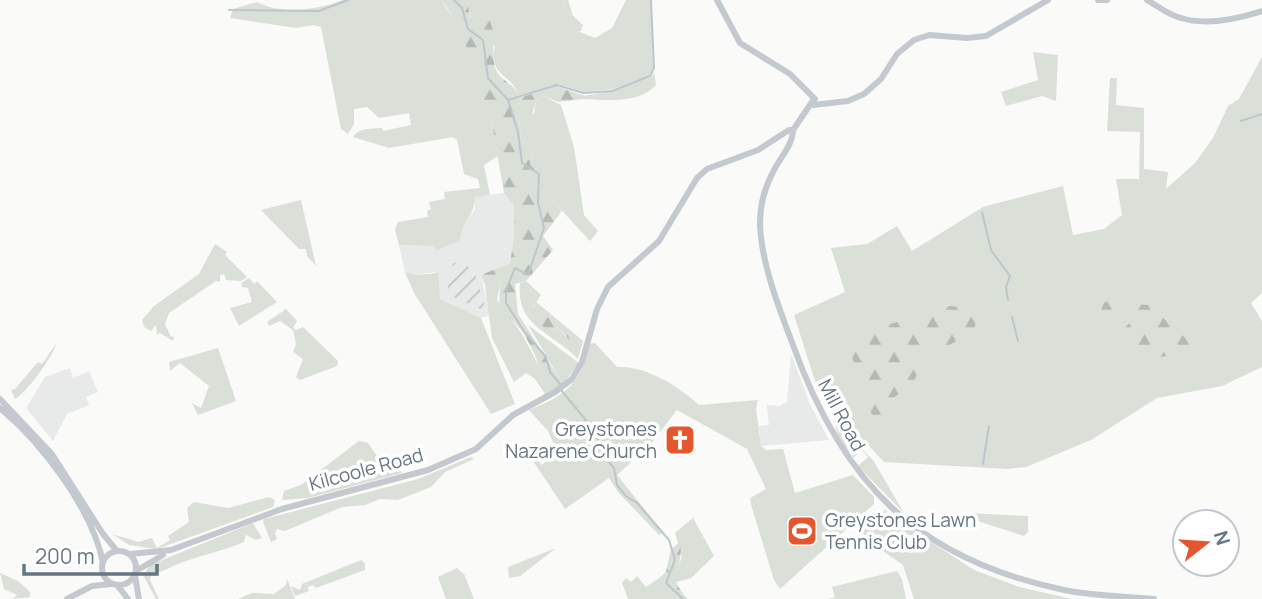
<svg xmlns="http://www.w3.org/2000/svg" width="1262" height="599" font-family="Manrope,sans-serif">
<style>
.built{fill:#e8e9e9}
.industrial{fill:url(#industrial-furrows)}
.green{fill:#dadfd7}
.forest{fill:url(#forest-firs)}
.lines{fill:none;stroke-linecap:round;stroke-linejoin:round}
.stream{stroke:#bbc7cb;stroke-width:2}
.major{stroke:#c3c9ce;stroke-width:6}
.labels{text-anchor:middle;stroke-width:7;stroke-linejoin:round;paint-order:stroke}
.street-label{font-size:19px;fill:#657683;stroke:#fff}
.poi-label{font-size:19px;fill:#657683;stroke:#fff;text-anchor:end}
</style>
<defs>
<pattern id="industrial-furrows" width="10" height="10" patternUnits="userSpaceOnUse" patternTransform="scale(1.75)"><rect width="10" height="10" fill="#e8e9e9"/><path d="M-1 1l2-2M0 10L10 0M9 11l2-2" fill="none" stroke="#c0c1c2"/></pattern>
<pattern id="forest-firs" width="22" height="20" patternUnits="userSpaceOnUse" patternTransform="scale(1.75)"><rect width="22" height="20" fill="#dadfd7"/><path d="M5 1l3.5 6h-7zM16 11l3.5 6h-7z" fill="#b4b9b4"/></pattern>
</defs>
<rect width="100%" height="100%" fill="#fafaf8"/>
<path class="built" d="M504,193l10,13v31l-4,26 -29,12 9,40 -9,3 -41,-19 -5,-27 -18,3 -12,-3 -6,-27 33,1 28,-15 15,-22 -1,-12z
M791,354l18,48 20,38 -68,6 -2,-20 10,-1 -2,-20 12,1 8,-4z
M70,368l3,10 16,-7 9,21 -12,5 3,8 -22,9 -14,27 -27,-33 19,-31z
M885,509l14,12 -10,12 -15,-14z"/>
<path class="industrial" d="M462,260l13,14 9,29 -1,7 -35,-15v-20l7,-2 -3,-9z"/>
<path class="green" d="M343,0h99c5,11 13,18 19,27 19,35 30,90 37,129l-14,9 6,30 -15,2c0,18 -14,26 -15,43l-23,10 -5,-4 -33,-1 -4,-15 3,-8 30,-5 -1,-6 4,-2 -2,-7 16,-3 -1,-7 36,-4 -2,-9 -14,-5 -7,-34 -4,-3 -64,11 -36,-11c7,-10 18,-8 29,-9l1,3 28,-6 -2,-12 -30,5 -12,-11 -13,2v15l-6,10 -7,-5 -20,-102 -8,-2 -17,3 -66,-10 3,-9 24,-7c25,13 61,8 86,-2z
M467,0h95l15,31 18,7 17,-10 14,-28h25l2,67 -4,9 -36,13 -30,3 -24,-8 -41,12c-4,-22 -30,-18 -23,-49l-25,-32z
M1033,52l25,3 -2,46 -14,-5 -36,10 -5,-14 37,-12z
M1262,57v236l-11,10 11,18v46l-40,19 -65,12 -66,42 -65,27 -19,2 -123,-7 -29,-31 -22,-17 -18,-33 -21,-66 51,-23 -14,-44 36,-4 30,-18 15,25 71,-44 80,-21 10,49 31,-6 18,-14 -6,-36h23l1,-47 -33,-1 3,-53h7l-1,27 28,3v61l24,3 -2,17 29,-26 18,-25 15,-32 11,-7z
M654,72l2,13c-17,19 -49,15 -72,14l-1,-3 29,-5 39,-14z
M543,96l18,9 13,42 10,68 14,16 -8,10 -36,-39 -8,2 -5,-23 -11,-16 4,-13 -13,-12 -2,-22 15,-5 2,-12z
M301,200l15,66 -9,-10 -1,-7h-7l-38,-39z
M215,244l12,8 -2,3 22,22 -6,4 -15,-1 -2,-6 -4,1v7l-4,-1 -47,32 -4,11 6,13 3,-1 -1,5 -13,-8 -3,2 -1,-10 -5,6 -7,-4 -2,-7 12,-14 45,-32z
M405,272l12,3 21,-2 2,26 41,19 34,86 -24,10 -77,-121z
M249,278l5,6 3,-3 20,21 -38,24 -9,-18 22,-6 -4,-14 -6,-1 -1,-4z
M526,281l15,14 -8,12 20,22 4,-2 9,10 6,1 4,-3 7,6 -5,18c-25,-26 -63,-33 -58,-76z
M485,285h15l-3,15 25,34 17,32 20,20 -13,9 -12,-17 -8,-5 -12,9 -22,-44z
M286,309l11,12 -4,7 3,2 7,-3 35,34 -1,5 -37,14 -4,-3 7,-18 -10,-7 3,-8 -3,-14 -13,-9 -11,5 -2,-4z
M528,325l51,38 -16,21z
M595,343l22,24c30,-1 61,19 82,38l59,-5 -2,9 5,37 5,4 17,-1 12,44 58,-18 21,22v7l-94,85 -6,-9 -22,-72 -2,-10 16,-9 -19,-40 -70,-39 -27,35 -33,30 46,57 -4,3 -41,-43 -9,-14 -44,31 -32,-48 4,-2 5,6 15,-14 -9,-20 -19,-21c37,-14 53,-28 60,-66z
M56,344c-1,9 -30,50 -41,55l-4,-9 4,-1 23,-27 4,2z
M218,348l18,53 -38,14 -6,-12 9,5 8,-22 -29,-23 -10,8 -1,-9z
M835,423l38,37 31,53 -46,-47 10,-9 -7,-8 -7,9 -16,-21z
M359,441l9,2 9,13v9c11,-1 18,-2 25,8l-94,25 -26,2 2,-9 17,-6z
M471,457l3,2 -29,13 -14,15 -33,13 -18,-1 -15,6 -23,2 -57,24 -8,-2 -2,4 2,6 -6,3 -8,-20 1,-3 154,-40z
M269,497l6,3 -2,7 -116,42 -28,-4 -17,-11 26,8 14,-4 5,10 13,-8 -2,-4 21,-14 -2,-14 7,-6 34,6z
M966,513l62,3v16l-4,4 -53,-17z
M693,518l21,38 -23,22 -15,4 -2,-5 8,-20 -7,-24z
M874,519l15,13 10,-11 75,49 45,17 53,12h-158l-11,-34 -44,-31z
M253,523l9,15 -6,2 -10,-5 -2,7c-23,10 -48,14 -71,24 -8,4 -13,7 -21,6l-2,8 9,19h-3l-13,-24 7,-10z
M556,548l-36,28 -11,2 -1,-11z
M361,560l4,3v7l-49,18 -3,-3 -5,2 1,4 -14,5 -4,-10 9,4 2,-6z
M457,568l7,6 10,25h-28l-8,-22z
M897,571l5,8 4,20h-78l7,-2 -3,-10z
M0,573l18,8 12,11v5l-17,2 4,-4 -13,-6z
M637,576l9,11 13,-9 20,21h-51l-6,-16 4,-5 5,4z
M287,579l8,20h-57l14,-6 22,1 12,-9z"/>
<path class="forest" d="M442,0h25l3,16 7,5h13c7,18 0,39 7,51 7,11 19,12 22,26l37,-12 29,10 -1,3 -26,3 -15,-6 -7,5 -5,16 -12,1 2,22 13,12 -4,13 10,9 6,29 8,-1 8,9 -19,25 10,14 -27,31 -11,3 3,30 45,70 -4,2 -16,-8c-6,-21 -21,-58 -44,-66l1,-27h-15l-4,-10 29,-12 4,-26v-31l-10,-13 -12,-69 -32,-97z
M562,0h6l5,16 10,9 -2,6 -4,1z
M1120,294l14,10 15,1 42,38 -8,10 -34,6 -14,-5 -1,-16 -10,-9 8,-9 -11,-9 -11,8 -10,-7 4,-9z
M535,301l41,34 -6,5 -13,-13 -8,4c-10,-6 -18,-18 -14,-30z
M950,306l9,1 2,5 6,1 7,-5 9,3 -1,10 -7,4 -1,16 -5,5 -11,-6c-31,20 -31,-1 -44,44l-21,14 -13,18h-7l-18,-33 4,-5 -12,-36 23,-12z
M680,542c5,31 -17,31 8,57h-9l-20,-21 7,-6 5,-23z"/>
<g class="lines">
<path class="stream" d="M454,0l8,8 6,21 15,11 5,38 20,22 10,32 4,31 17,11 -1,29 6,25 -16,47 -13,-7 -9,22v13l18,28 22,26 4,15 10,12
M229,10l90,1 29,-11
M508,100l49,-15 26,8 29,-2 38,-15 4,-8 -3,-68
M1241,121l21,-7
M982,212l9,38 19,26 -4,11 2,13
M1012,317l6,24
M561,390l33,40 11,28 9,10 3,17 9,11 11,7 32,37 6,20 -9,23 17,16
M983,464l6,-38"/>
<path class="major" d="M717,0l23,43 50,31 25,25
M1098,0h9
M1147,0c11,6 21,15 34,18 25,8 56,1 81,-7
M813,105l35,-4 16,-7 17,-15 16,-25 17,-14 15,-5 38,3 19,-2 62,-36
M793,130c0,15 -14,29 -20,42 -8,15 -13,33 -13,51 1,40 19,85 33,122 50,139 124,214 271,245 29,6 60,6 90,9
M0,399l52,55 51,80 14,17
M0,408c41,34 93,102 103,155
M102 568a17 17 0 1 1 34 0a17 17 0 1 1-34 0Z
M130,554l41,-4 111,-41 146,-39 48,-21 37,-34 42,-23 17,-13 10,-17 15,-53 11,-22 51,-46 38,-63 10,-9 51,-19 31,-20h4l21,-31
M136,571l27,-16
M135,576l4,23
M117,585l11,14
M67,599l25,-13 19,-2"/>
</g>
<defs>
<g id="church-square" transform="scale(1.575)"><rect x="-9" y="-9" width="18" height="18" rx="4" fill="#e4572e" stroke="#fff"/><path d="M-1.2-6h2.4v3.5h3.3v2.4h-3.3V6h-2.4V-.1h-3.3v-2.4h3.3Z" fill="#fff"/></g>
<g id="stadium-square" transform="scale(1.575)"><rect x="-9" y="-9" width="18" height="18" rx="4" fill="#e4572e" stroke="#fff"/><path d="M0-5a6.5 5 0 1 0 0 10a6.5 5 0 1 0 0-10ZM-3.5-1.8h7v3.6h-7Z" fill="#fff"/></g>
</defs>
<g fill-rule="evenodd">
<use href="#church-square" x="680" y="440"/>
<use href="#stadium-square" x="802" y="531"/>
</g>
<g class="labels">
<g class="street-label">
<text transform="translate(842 415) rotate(62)" y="7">Mill Road</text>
<text transform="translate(366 469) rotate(-15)" y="7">Kilcoole Road</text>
</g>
<g class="poi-label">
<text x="657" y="436">Greystones<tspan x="657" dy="22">Nazarene Church</tspan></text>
<text x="825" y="527" text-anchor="start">Greystones Lawn<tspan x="825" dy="22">Tennis Club</tspan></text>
</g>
</g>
<g transform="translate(1206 543) rotate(73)"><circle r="33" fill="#ffffff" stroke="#c1c8cd" stroke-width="2"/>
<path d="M0-5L12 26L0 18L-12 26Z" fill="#e4572e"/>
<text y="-10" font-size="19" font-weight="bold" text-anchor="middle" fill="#657683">N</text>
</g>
<path d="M24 564v10h133v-10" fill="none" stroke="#657683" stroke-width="3.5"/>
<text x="35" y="564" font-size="21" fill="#657683" stroke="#ffffff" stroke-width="5" paint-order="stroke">200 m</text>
</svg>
